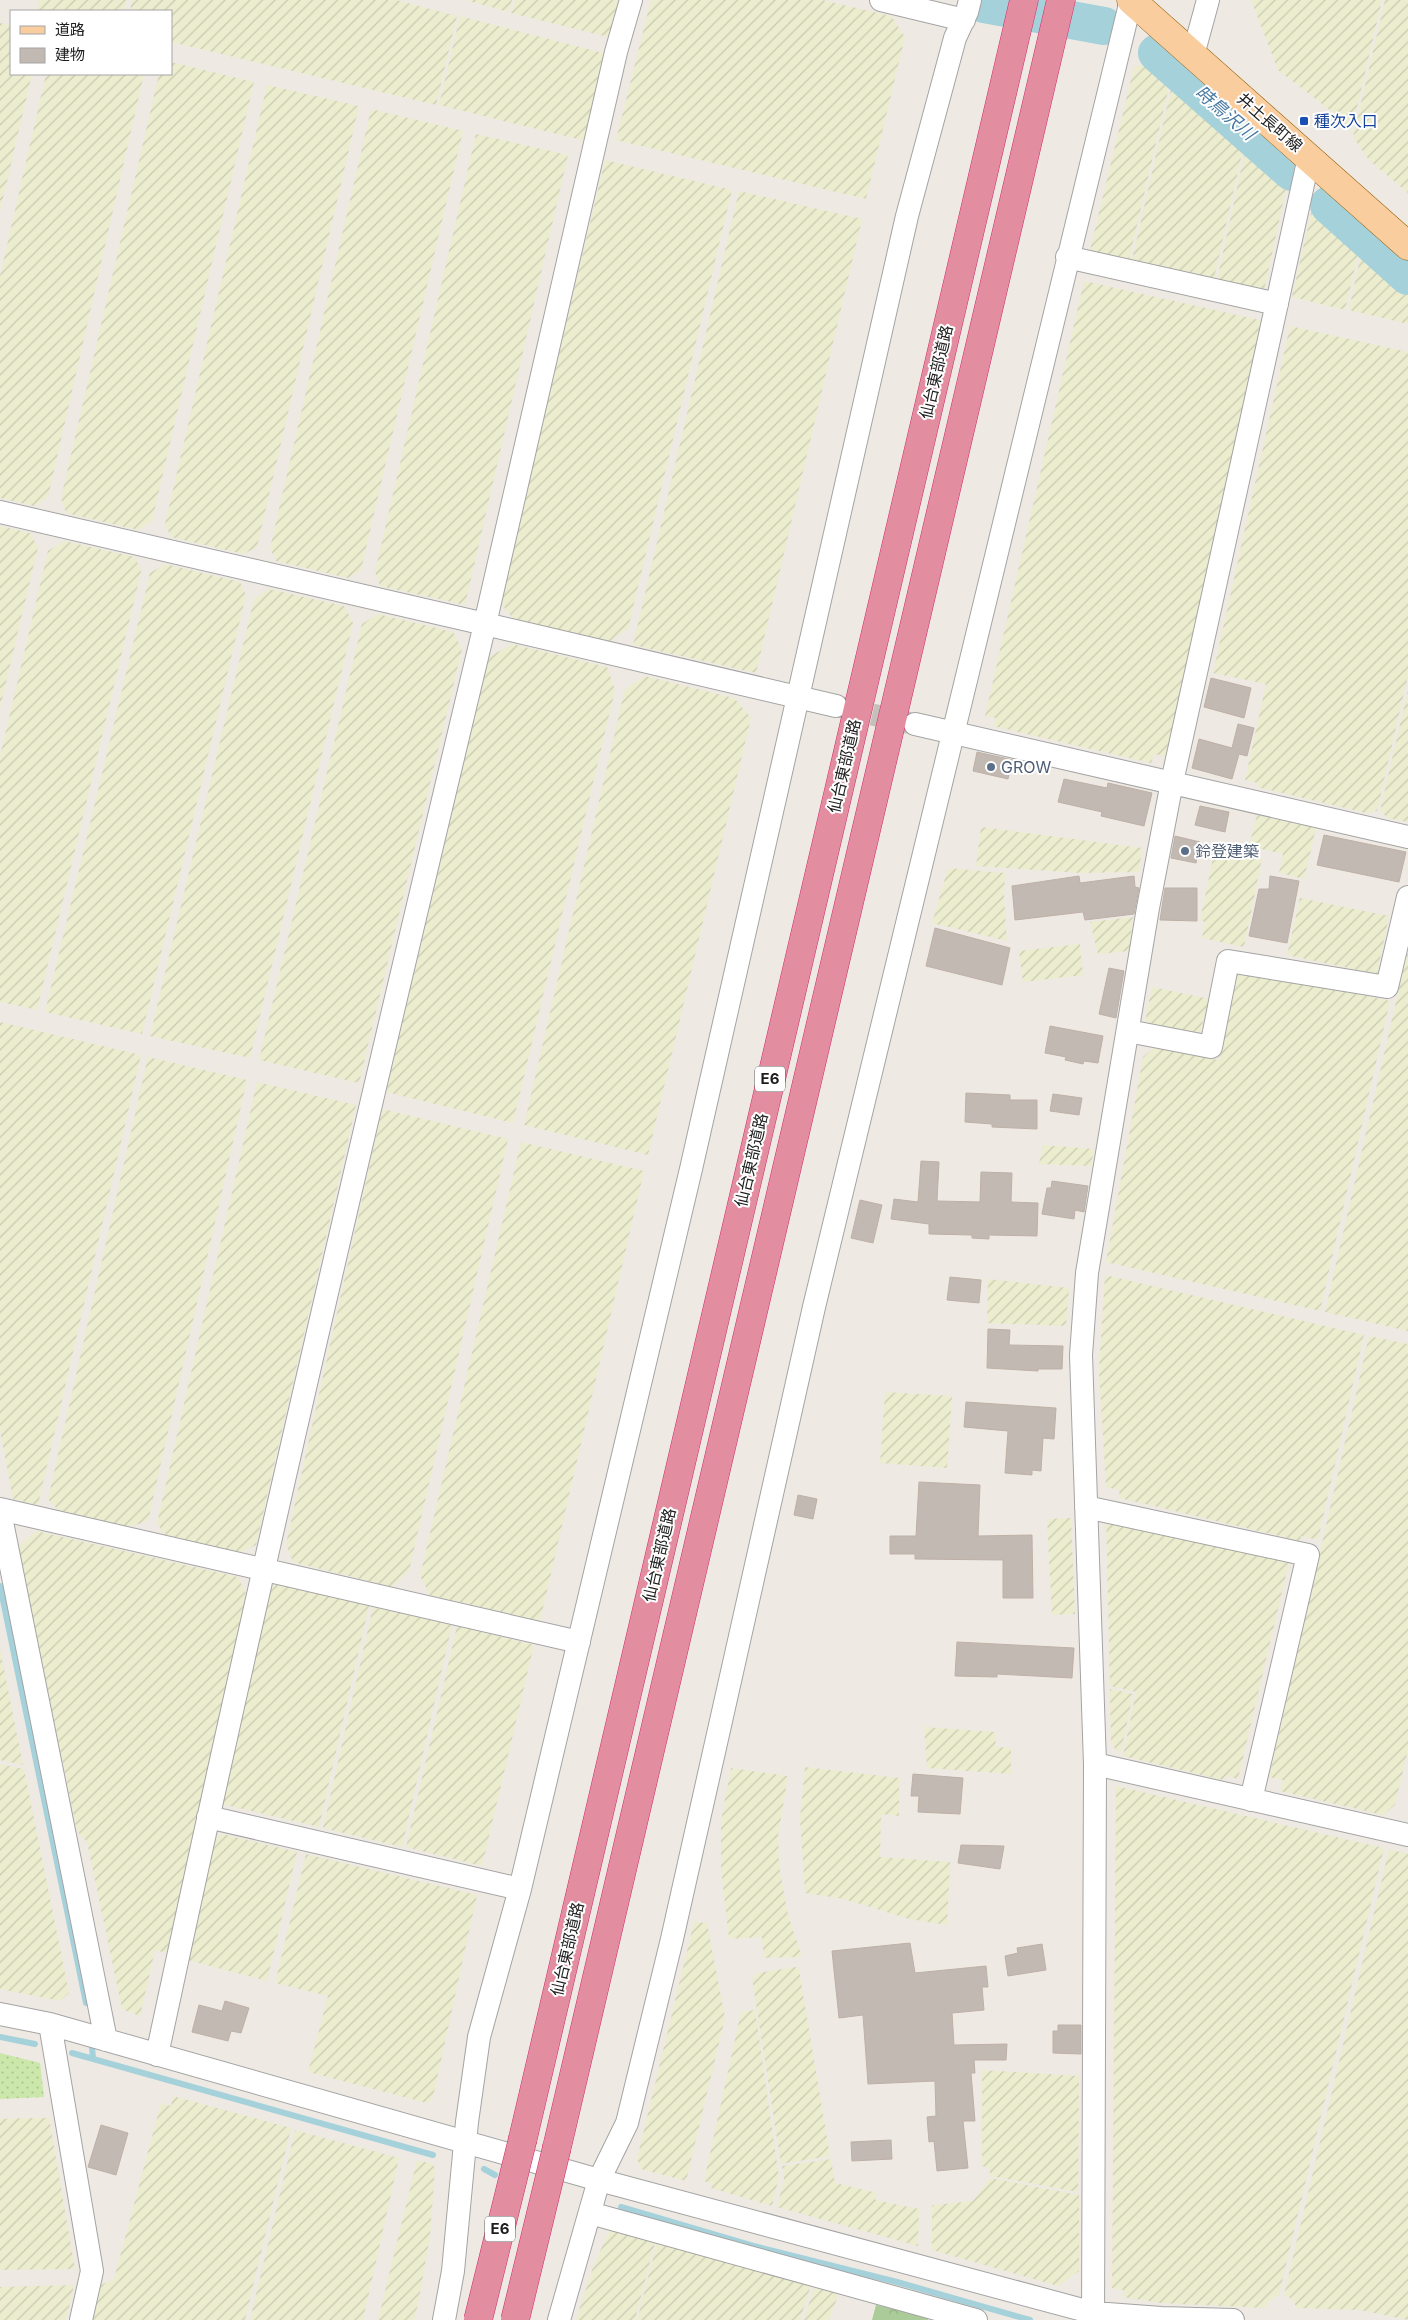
<svg xmlns="http://www.w3.org/2000/svg" width="1408" height="2320" font-family="Inter,'Noto Sans JP',sans-serif">
<style>
.farmland{fill:url(#farmland-furrows)}
.grass{fill:url(#grass-dots)}
.forest{fill:url(#forest-crowns)}
.lines{fill:none;stroke-linecap:round;stroke-linejoin:round}
.stream{stroke:#a5d1db;stroke-width:6}
.river{stroke:#a5d1db;stroke-width:38}
.building{fill:#c2b9b3;stroke:#bfb0a6}
.minor-tunnel{stroke:#c4c1bb;stroke-width:22;stroke-dasharray:22 11;stroke-linecap:butt}
.minor-casing{stroke:#a4a4a4;stroke-width:24}
.major-casing{stroke:#925c05;stroke-width:29}
.highway-casing{stroke:#d3296c;stroke-width:29}
.minor{stroke:#fff;stroke-width:22}
.major{stroke:#f9cd9e;stroke-width:28}
.highway{stroke:#e38da1;stroke-width:28}
.highway-bridge-casing{stroke:#d3296c;stroke-width:29;stroke-linecap:butt}
.highway-bridge{stroke:#e38da1;stroke-width:28}
.transit-dot{fill:#1a4fb4;stroke:#fff;stroke-width:2}
.service-dot{fill:#5c6f8a;stroke:#fff;stroke-width:2}
.labels{text-anchor:middle;stroke-width:4;stroke-linejoin:round;paint-order:stroke}
.shield{fill:#fff;stroke:#616161;stroke-width:1}
.shield-label{font-size:15px;font-weight:bold;fill:#1d1d1d}
.transit-label{font-size:16px;fill:#164399;stroke:#fff;text-anchor:start}
.street-label{font-size:16px;fill:#1d1d1d;stroke:#fff}
.service-label{font-size:16px;fill:#4e5e75;stroke:#fff;text-anchor:start}
.water-label{font-size:18px;font-style:italic;fill:#4a7aa2;stroke:#fff}
</style>
<defs>
<pattern id="farmland-furrows" width="10" height="10" patternUnits="userSpaceOnUse" patternTransform="scale(1.25)"><rect width="10" height="10" fill="#ececcf"/><path d="M-1 1l2-2M0 10L10 0M9 11l2-2" fill="none" stroke="#cacab1"/></pattern>
<pattern id="grass-dots" width="8" height="8" patternUnits="userSpaceOnUse" patternTransform="scale(1.25)"><rect width="8" height="8" fill="#cbe7aa"/><path d="M2 2h.1M6 6h.1" fill="none" stroke="#aec692" stroke-width="1.8" stroke-linecap="round"/></pattern>
<pattern id="forest-crowns" width="20" height="18" patternUnits="userSpaceOnUse" patternTransform="scale(1.25)"><rect width="20" height="18" fill="#abcc99"/><path d="M2 6a3 3 0 1 1 6 0M12 15a3 3 0 1 1 6 0" fill="none" stroke="#93af83"/></pattern>
</defs>
<rect width="100%" height="100%" fill="#eeeae3"/>
<path class="farmland" d="M39,0h88l-3,11h-87z
M132,0h264l61,16 -21,89 -265,-63v-31h-41z
M465,0h47l-3,12z
M515,0h109l-9,31 -7,6 -97,-24z
M651,0h171l69,16 14,21 -39,162 -250,-59z
M1251,0h131l-31,133 -12,-16 -61,-47z
M1385,0h23v193l-39,-33 -16,-23z
M460,16l143,37 4,5 -21,83 -147,-36z
M0,23l11,2v49h21l-32,137z
M171,62l83,20 -102,439 -14,9 -72,-17 -5,-15 98,-424h12z
M1154,62l17,16 -42,182 -39,-10 44,-183z
M46,74h98l-96,423 -14,9 -34,-8v-222z
M1173,80l71,64 -30,135 -82,-19z
M267,85l92,21 -102,441 -14,7 -72,-17 -6,-13z
M371,109l92,22 -102,439 -13,8 -72,-17 -6,-13z
M476,134l92,21 -103,450 -85,-19 -5,-14z
M1246,146l41,38 -23,107 -47,-11z
M605,160l127,30 -104,439 -19,13 -95,-22 -14,-18z
M739,191l123,28 -106,454 -123,-28z
M1316,208l44,38 -15,64 -53,-13 20,-88z
M1362,248l46,40v36l-59,-14z
M1084,281l180,40 -97,436 -13,-3 -3,9 -158,-37 3,-8 -11,-2z
M1290,326l118,26v323l-31,136 -11,2 -109,-26 1,-4 -13,-3 21,-96 -53,-11z
M0,526l30,7 8,14 -38,161z
M64,541l71,16 6,15 -104,438 -37,-8v-246l48,-205z
M165,564l75,18 6,13 -104,439 -97,-22 105,-439z
M269,589l75,17 9,17 -103,435 -100,-22 104,-437z
M378,614l75,18 9,17 -103,434 -100,-23 103,-436z
M512,644l95,23 8,23 -102,433 -127,-31 103,-435z
M645,676l89,22 17,20 -103,437 -124,-30 101,-436z
M1408,690v132l-20,-4 -8,-7z
M1257,815l59,13 -12,51 -25,-6 4,-19 -34,-8z
M981,827l161,21 -3,24 -58,1 -105,-7z
M1215,849l47,9 -18,89 -42,-9 3,-16 -5,-2z
M948,868l57,5 -1,25 3,43 -75,-18z
M1300,898l89,18 -12,58 -90,-19z
M1133,917l-4,34 -31,3 -8,-32z
M1080,944l3,31 -60,7 -4,-31z
M1408,949v382l-83,-19z
M1238,969l152,32 -70,310 -214,-49 37,-205 12,-10 63,13z
M1152,987l57,12 -9,34 -55,-11z
M0,1022l141,33 -103,450 -25,-6 -13,-69z
M148,1057l99,23 -99,441 -19,6 -71,-17 -10,-11z
M257,1082l99,23 -100,440 -19,9 -71,-17 -9,-14z
M382,1109l126,30 -99,432 -17,16 -99,-25 -7,-18z
M521,1142l123,29 -104,450 -110,-26 -10,-19z
M1043,1145l51,4 -3,17 -52,-2z
M1105,1275l259,60 -46,205 -17,-4 -1,5 -180,-43 -1,-8 -13,-3 -7,-118z
M988,1279l81,9 -3,38 -79,-3z
M1369,1336l39,8v405l-13,56 -12,10 -103,-24 3,-11 -14,-3z
M885,1392l67,4 -5,72 -67,-5z
M1106,1516l183,46 -51,217 -13,-3 -2,4 -100,-24 13,-64 -26,-6z
M1071,1518l4,96 -23,1 -5,-96z
M36,1531l202,46 9,19 -80,357 -12,-3 -15,66 -18,-7 -35,-167 -10,-11 -59,-284z
M276,1584l93,22 -50,221 -97,-23 47,-215z
M373,1607l79,18 -50,222 -79,-19z
M457,1626l77,19 -52,221 -76,-19z
M0,1649l23,116 -23,-5z
M1110,1689l23,5 -12,58 -5,-2 -5,-7z
M924,1727l71,5 1,15 15,1v26l-84,-6z
M0,1764l24,5 45,224 -9,8 -60,-12z
M805,1767l94,11v38l-18,-2 -1,43 70,5 -3,63 -38,-6 -65,-20 -39,-6 -5,-75z
M731,1768l57,8 -10,60 1,30 9,49 14,42 -38,1 -2,-21 -33,2 -8,-71v-47z
M1116,1786l268,62 -105,447 -8,4 -6,9 -105,-5 -37,-6v-7l-11,-2z
M222,1834l75,18 -30,129 -80,-21 27,-121z
M1389,1849l19,5v466l-48,-10 -63,-2 -5,-9 -8,-4z
M306,1854l171,41 -44,202 -6,6 -119,-31 20,-76 -53,-13z
M694,1922l13,1 18,95 -39,163 -45,-12 -4,-10z
M796,1967l3,3 31,186 -49,8 -29,-186 5,-5z
M755,2010l24,167 -7,29 -61,-18 1,-4 -8,-3 37,-169z
M982,2070l97,6 -1,116 -88,-16v-8l-8,-2z
M173,2096l118,32 -46,192h-152l8,-35 13,-6 47,-176 10,3z
M26,2118h23l26,151 -75,1v-151z
M295,2130l104,28 -36,162h-113z
M831,2159l4,24 42,10 -2,7 44,9 -1,37 -141,-39 7,-28 -2,-13z
M417,2160l15,4 3,4 -5,68 -12,68 -4,16h-36z
M990,2178l89,17v76l-21,15 -126,-36v-45l41,-4z
M610,2230l45,12 -20,78h-59l18,-56z
M657,2243l154,42 -11,35h-163z
M74,2285l-8,35h-66v-33z
M814,2287l25,6 -10,27h-25z"/>
<path class="grass" d="M0,2053l40,10 4,34 -44,2z"/>
<path class="forest" d="M876,2305l53,11 -1,4h-56z"/>
<g class="lines">
<path class="stream" d="M0,1586l86,417
M0,2037l35,7
M92,2047l1,11
M72,2053l361,102
M484,2169l11,6
M621,2207l129,38 147,37 133,38"/>
<path class="river" d="M984,4l120,22
M1157,53l135,119
M1329,205l79,71"/>
</g>
<path class="building" d="M1211,678l40,10 -7,30 -40,-11z
M1238,724l16,4 -7,28 -8,-2 -7,25 -40,-11 7,-29 33,9z
M977,752l36,8 -5,19 -35,-8z
M1064,779l43,9 1,-5 44,10 -8,33 -43,-10 1,-4 -44,-10z
M1200,806l29,6 -4,20 -30,-7z
M1324,835l82,17 -7,30 -82,-17z
M1175,836l25,6 -4,21 -25,-5z
M1079,876l1,7 54,-7 1,11 4,1 -5,26 -49,6 -2,-8 -68,8 -3,-34z
M1270,876l29,5 -12,62 -38,-7 10,-47h10z
M1165,888h32v33l-37,-1z
M935,928l75,20 -8,37 -76,-19z
M1109,968l15,3 -8,47 -17,-4z
M1050,1026l53,10 -5,27 -14,-2 -1,3 -18,-4 1,-3 -21,-4z
M966,1093l44,2v5h27v29l-45,-2v-3l-27,-2z
M1053,1094l29,4 -3,17 -29,-4z
M921,1161l18,1 -2,39 43,1 1,-30 31,1 -1,29 27,1 -1,33 -48,-1v4l-17,-1v-3l-43,-1v-10l-38,-5 3,-20 24,3z
M1052,1181l36,5 -4,26 -9,-2 -1,9 -32,-5 5,-26h4z
M860,1200l22,5 -9,38 -22,-5z
M950,1277l31,3 -2,23 -32,-3z
M988,1329l22,1 -1,15 54,1 -1,23h-24v2l-51,-3z
M966,1402l90,6 -2,31 -11,-1 -2,33 -9,-1v5l-27,-2 3,-42 -44,-4z
M919,1482l61,3 -2,51 54,-1 1,63h-30v-38l-88,-1v-5h-25v-18h26z
M798,1495l19,4 -4,20 -19,-4z
M957,1642l117,6 -2,30 -75,-4v3l-42,-1z
M913,1774l50,4 -3,36 -42,-2 1,-16h-8z
M961,1845l43,1 -4,23 -42,-6z
M910,1943l5,30 71,-7 2,21h-6l2,23 -32,3 2,32 53,-1 -1,16h-32l1,13h-4l4,48h-12l5,47 -31,3 -3,-30 -5,1 -2,-25 9,-1 -1,-35 -67,3 -5,-69 -24,3 -7,-67z
M1042,1944l4,26 -38,6 -3,-20 13,-3 -1,-5z
M225,2001l24,7 -8,25 -10,-2 -3,10 -36,-9 7,-27 23,6z
M1058,2025h23v29l-28,-1v-22h5z
M101,2125l27,8 -12,42 -28,-8z
M891,2140l1,19 -40,2 -1,-19z"/>
<g class="lines">
<path class="minor-tunnel" d="M840,707l69,16"/>
<g class="minor-casing">
<path id="minor" d="M631,0l-15,52 -131,572 351,82
M881,0l83,20
M1193,55l15,-55
M1067,257l210,47
M0,512l485,112c-114,476 -226,952 -328,1431
M915,724l493,113
M1128,1031l83,16 17,-86 159,26 21,-90
M1086,1507l222,48 -57,245
M0,1509l579,133
M0,1512l106,528
M1095,1764l313,71
M208,1817l312,72
M0,2014l50,10 549,156 495,133 67,5 72,2
M50,2024l42,247 -11,49
M590,2213l386,107
M444,2320l9,-49 14,-149 12,-85 41,-148 171,-720 216,-953 48,-178 12,-26 3,-12
M559,2320l40,-140 28,-57 45,-184 142,-632 317,-1307
M1093,2320l2,-556 -14,-409 6,-82 61,-365 24,-126 137,-625"/>
</g>
<g class="major-casing">
<path id="major" d="M1131,0l277,246"/>
</g>
<g class="highway-casing">
<path id="highway" d="M523,2138l501,-2138
M557,2147l504,-2147"/>
</g>
<use href="#minor" class="minor"/>
<use href="#major" class="major"/>
<use href="#highway" class="highway"/>
<g class="highway-bridge-casing">
<path id="highway-bridge" d="M478,2320l45,-182
M515,2320l42,-173"/>
</g>
<use href="#highway-bridge" class="highway-bridge"/>
</g>
<rect class="transit-dot" x="1299" y="116" width="10" height="10" rx="2.5"/>
<g class="service-dot">
<circle cx="991" cy="767" r="5"/>
<circle cx="1185" cy="851" r="5"/>
</g>
<g class="labels">
<g class="shield">
<rect x="755" y="1066.5" width="30" height="25" rx="4"/>
<rect x="485" y="2216.5" width="30" height="25" rx="4"/>
</g>
<g class="shield-label">
<text x="770" y="1084">E6</text>
<text x="500" y="2234">E6</text>
</g>
<g class="transit-label">
<text x="1314" y="127">種次入口</text>
</g>
<g class="street-label">
<text transform="translate(1270 122) rotate(41)" y="6">井土長町線</text>
<text transform="translate(936 372) rotate(-77)" y="6">仙台東部道路</text>
<text transform="translate(844 766) rotate(-77)" y="6">仙台東部道路</text>
<text transform="translate(751 1160) rotate(-77)" y="6">仙台東部道路</text>
<text transform="translate(659 1555) rotate(-77)" y="6">仙台東部道路</text>
<text transform="translate(567 1949) rotate(-77)" y="6">仙台東部道路</text>
</g>
<g class="service-label">
<text x="1001" y="773">GROW</text>
<text x="1195" y="857">鈴登建築</text>
</g>
<g class="water-label">
<text transform="translate(1225 113) rotate(41)" y="6">時鳥沢川</text>
</g>
</g>
<rect x="10" y="10" width="162" height="65" fill="#ffffff" stroke="#a5a5a5"/>
<rect x="20" y="26" width="25" height="8" fill="#f9cd9e" stroke="#a5a5a5"/>
<text x="55" y="35" font-size="15" fill="#1d1d1d">道路</text>
<rect x="20" y="48" width="25" height="15" fill="#c2b9b3" stroke="#a5a5a5"/>
<text x="55" y="60" font-size="15" fill="#1d1d1d">建物</text>
</svg>
